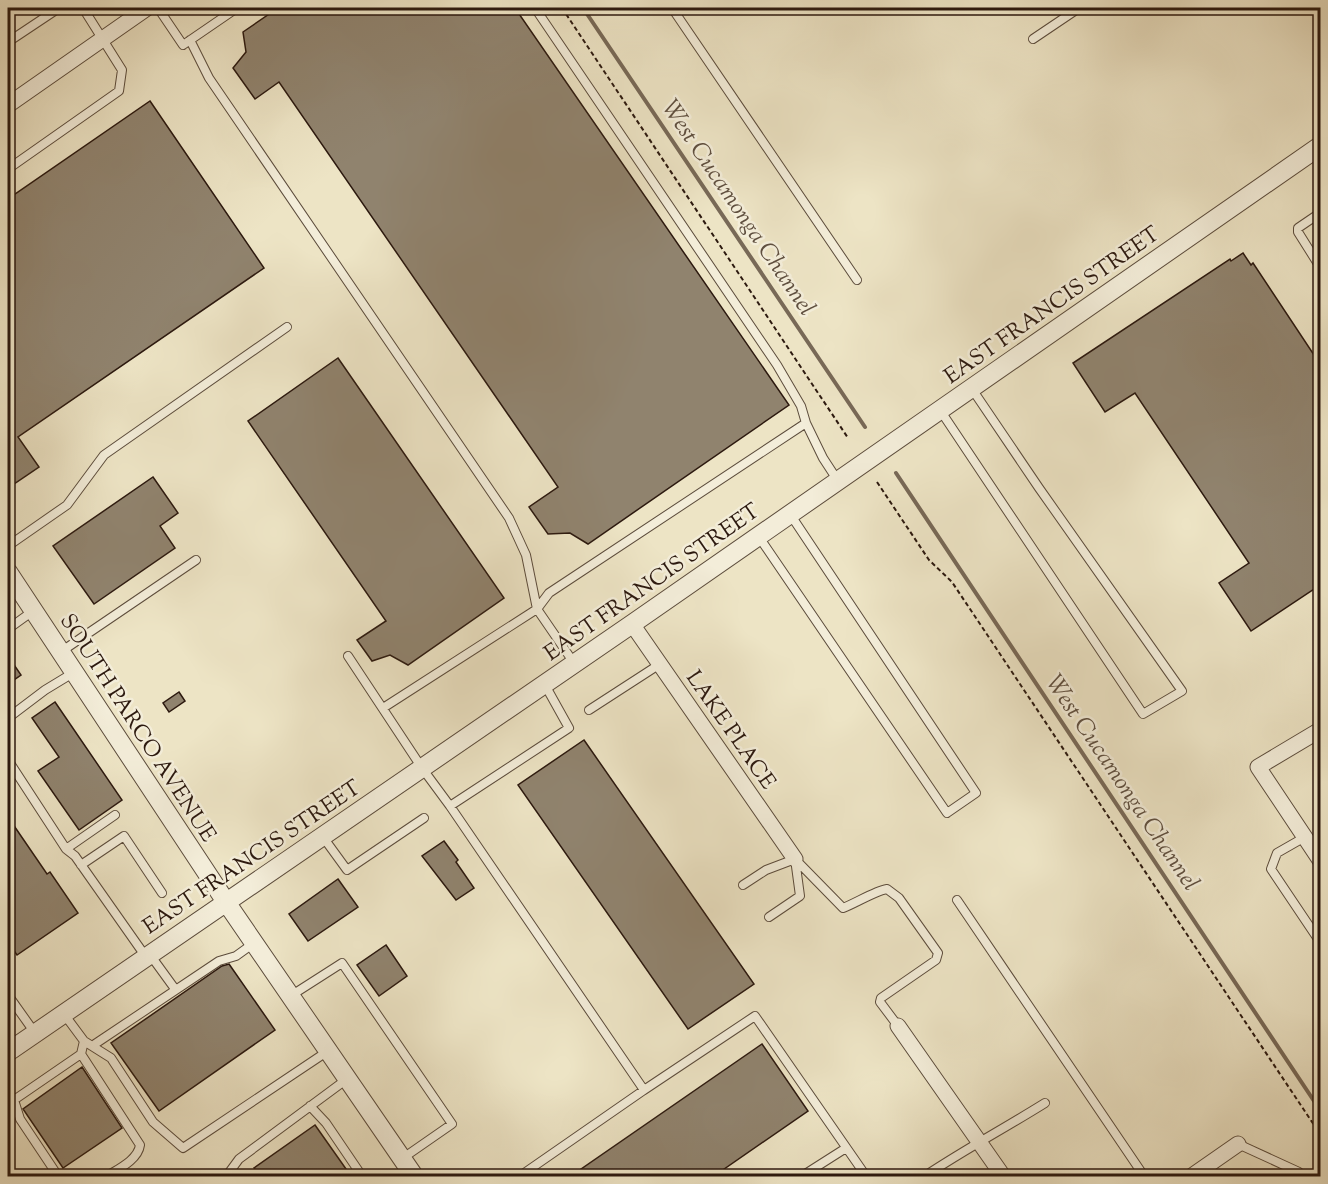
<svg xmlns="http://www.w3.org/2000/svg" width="1328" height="1184" font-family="'Sorts Mill Goudy',serif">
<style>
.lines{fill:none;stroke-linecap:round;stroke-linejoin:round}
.stream{stroke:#786957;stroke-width:4}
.building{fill:#90836e;stroke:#2c190f;stroke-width:1.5}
.service-casing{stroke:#5c4c3c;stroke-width:10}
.minor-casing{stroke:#5c4c3c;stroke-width:17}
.tertiary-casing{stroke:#5c4c3c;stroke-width:20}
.path{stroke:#2c190f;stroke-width:2;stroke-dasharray:4.5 3;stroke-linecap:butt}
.service{stroke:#f3edd9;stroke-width:8}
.minor{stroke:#f3edd9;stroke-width:15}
.tertiary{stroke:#f3edd9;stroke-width:18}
.labels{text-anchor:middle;stroke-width:5;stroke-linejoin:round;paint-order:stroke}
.street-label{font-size:22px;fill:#2c190f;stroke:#f3edd9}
.water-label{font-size:24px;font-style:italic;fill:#5f4f3f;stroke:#f3edd9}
</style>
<rect width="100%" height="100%" fill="#ede4c5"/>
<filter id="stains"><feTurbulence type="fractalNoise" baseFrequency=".00333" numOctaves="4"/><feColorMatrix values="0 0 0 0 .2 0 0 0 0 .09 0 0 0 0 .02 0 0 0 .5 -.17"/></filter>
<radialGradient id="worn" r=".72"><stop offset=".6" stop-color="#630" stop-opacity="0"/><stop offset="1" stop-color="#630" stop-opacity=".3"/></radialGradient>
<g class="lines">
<path class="stream" d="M583,8l282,419
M896,473l424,637"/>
</g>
<path class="building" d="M278,8h237l274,397 -201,139 -18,-11 -22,1 -19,-27 29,-20 -279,-405 -24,17 -22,-31 13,-16 -3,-20z
M150,101l114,167 -246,169 21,30 -31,21v-289z
M1243,253l8,12 2,-2 67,101v221l-69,46 -32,-48 30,-20 -114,-170 -30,19 -32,-49 157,-104 1,2z
M338,358l166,240 -96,67 -18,-10 -18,6 -15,-21 29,-19 -138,-200z
M153,477l25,36 -18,13 15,22 -81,56 -41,-58z
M8,656l13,19 -13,9z
M179,692l6,9 -16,11 -6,-9z
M55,702l67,98 -43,30 -41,-59 21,-14 -27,-39z
M584,740l170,244 -66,45 -170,-244z
M8,817l39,57 3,-2 28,41 -61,42 -9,-13z
M444,841l14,19 -2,2 18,26 -18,12 -34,-44z
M338,879l20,28 -50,34 -19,-27z
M386,945l21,31 -28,20 -22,-31z
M229,964l46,66 -116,81 -48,-68 111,-77z
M762,1044l46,67 -94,65h-143z
M82,1067l40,61 -59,40 -40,-59z
M315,1125l36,51h-91l-6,-8z"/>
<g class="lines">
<g class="service-casing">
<path id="service" d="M158,8l25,37 54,-37
M535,8l242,357 24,41 5,17
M672,8l185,272
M1033,39l46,-31
M190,40l19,38 300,440 17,37 11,54
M8,42l51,-34
M8,169l111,-78 3,-21 -39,-62
M1320,213l-22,15v4l22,35
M940,410l203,304 39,-23 -143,-203 -67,-99
M759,537l188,276 29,-20 -186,-279
M8,546l59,-41 37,-50 183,-128
M537,609l12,-16 257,-170 17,35 15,23
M8,629l25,-18
M62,651l134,-91
M348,656l74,112 28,38 119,-78 -24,-43
M383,708l154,-99 37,54
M589,710l71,-46
M8,718l37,-28 28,-17
M8,760l58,89 49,-34
M450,806l194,284 111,-74 111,160
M323,837l24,33 77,-52
M1305,837l-28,16 -6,16 49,73
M66,849l9,7 71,101
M795,859l48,49c13,-5 32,-17 44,-19l12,9 39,55 -2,7 -55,38 -1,4 18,24
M81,865l43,-29 38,57
M743,885l23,-15 29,-11
M957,900l187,276
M769,917l31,-21 -5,-37
M151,956l24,33
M8,995l27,38
M292,995l50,-32 110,161 -49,34
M84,1041l27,17 42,64 30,26 145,-97
M92,1046l127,-85 17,-5 18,-13
M81,1054l59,91c-2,15 -22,24 -33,31
M8,1091l6,9 67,-46 3,-13 -20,-27
M14,1100l6,19 38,57
M310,1106l16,17 36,53
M1238,1144l61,28 -7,4
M228,1176v-2l11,-15 108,-80
M520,1176l124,-86
M802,1176l44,-28
M925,1176c39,-26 80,-48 120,-73"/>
</g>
<g class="minor-casing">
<path id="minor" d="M8,105l139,-97
M632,624l163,235
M1320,730l-62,37 62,93
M898,1026l105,150
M1192,1176l46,-32"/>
</g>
<g class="tertiary-casing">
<path id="tertiary" d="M8,572l218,330 188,274
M8,1052l624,-428 688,-478"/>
</g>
<path class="path" d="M562,8l286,430
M877,482l52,78 23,22 368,552"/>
<use href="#service" class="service"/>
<use href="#minor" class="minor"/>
<use href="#tertiary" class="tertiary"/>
</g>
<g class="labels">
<g class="street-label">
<text transform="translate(1051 304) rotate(-35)" y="8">EAST FRANCIS STREET</text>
<text transform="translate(651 581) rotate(-35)" y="8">EAST FRANCIS STREET</text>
<text transform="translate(139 727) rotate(57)" y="8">SOUTH PARCO AVENUE</text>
<text transform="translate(732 729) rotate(55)" y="8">LAKE PLACE</text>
<text transform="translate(251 856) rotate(-34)" y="8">EAST FRANCIS STREET</text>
</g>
<g class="water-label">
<text transform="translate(739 207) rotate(56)" y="8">West Cucamonga Channel</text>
<text transform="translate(1123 782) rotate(56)" y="8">West Cucamonga Channel</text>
</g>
</g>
<rect width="1328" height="1184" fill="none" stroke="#ede4c5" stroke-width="30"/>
<rect x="9" y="9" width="1310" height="1166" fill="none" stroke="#2c190f" stroke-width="3"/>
<rect x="15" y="15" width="1298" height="1154" fill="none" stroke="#2c190f" stroke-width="1.5"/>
<rect width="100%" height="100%" filter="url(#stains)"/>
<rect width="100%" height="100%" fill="url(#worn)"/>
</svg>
